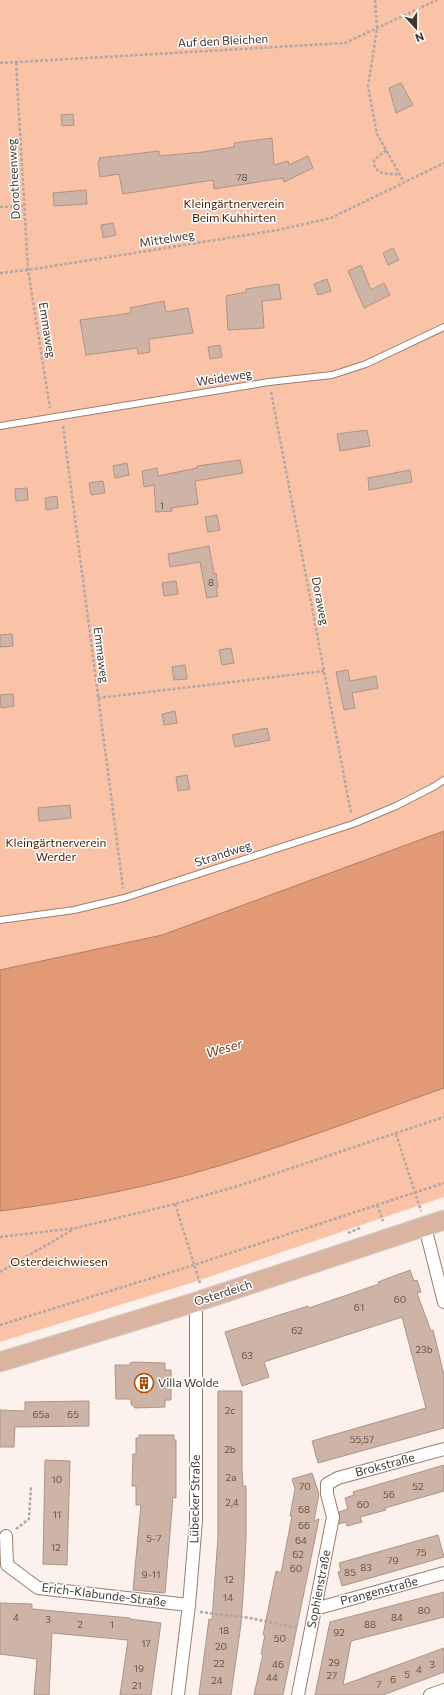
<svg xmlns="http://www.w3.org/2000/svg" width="444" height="1695" font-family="Commissioner,sans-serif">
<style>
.green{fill:#fac3a7}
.water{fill:#e19a75;stroke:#b17c60}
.building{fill:#ceb4a7;stroke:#ad9487}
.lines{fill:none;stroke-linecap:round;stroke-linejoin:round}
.service-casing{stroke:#977f72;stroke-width:8}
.minor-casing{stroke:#977f72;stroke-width:14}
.primary-casing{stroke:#d1cfcd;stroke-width:21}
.path{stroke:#b2a7a2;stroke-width:2.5;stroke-dasharray:3 2;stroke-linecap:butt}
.service{stroke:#fff;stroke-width:6}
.minor{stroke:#fff;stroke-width:12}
.primary{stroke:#dab4a0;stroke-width:19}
.labels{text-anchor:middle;stroke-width:3;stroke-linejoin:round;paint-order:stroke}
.number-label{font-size:10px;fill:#64554e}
.street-label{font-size:12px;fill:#403530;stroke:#fff}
.park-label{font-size:12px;fill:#471b00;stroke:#fff}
.poi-label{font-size:12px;fill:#403530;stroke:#fff;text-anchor:start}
.water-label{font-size:13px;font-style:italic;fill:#7b3b13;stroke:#fff}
</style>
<rect width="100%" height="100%" fill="#fcf1ec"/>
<path class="green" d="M0,0h444v831l-282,104 -162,35z
M444,1088v109l-250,85 -194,60v-131c64,-8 129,-20 191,-37 85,-24 169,-56 253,-86z"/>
<path class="water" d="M444,831v257c-84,30 -168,62 -253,86 -62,17 -127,29 -191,37v-241l162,-35z"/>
<path class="building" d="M401,83l12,22 -17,8 -7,-25z
M73,114l1,11 -12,1 -1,-11z
M272,138l2,27 14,-4 1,4 19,-9 5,12 -29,14 -1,-4 -69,11 -1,-9 -90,14 -4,-20 -19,3 -2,-15 2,-1 -1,-3 60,-7v5l44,-4 31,-5v-4z
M86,190l1,14 -33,2 -1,-13z
M113,223l3,12 -13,3 -2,-13z
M393,248l6,12 -11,5 -5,-12z
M361,265l10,25 13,-7 6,12 -26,13 -16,-37z
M327,279l4,12 -13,4 -4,-11z
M279,284l2,15 -19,2 2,27 -36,2 -2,-34 20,-4v-3z
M164,301l2,11 22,-4 5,25 -44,6 1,13 -12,2 -1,-6 -51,7 -6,-35 51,-7 -1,-5z
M220,345l2,12 -12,2 -2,-12z
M367,430l3,16 -30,5 -3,-17z
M240,460l3,13 -48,8 3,23 -27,4 1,3 -16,1 -2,-27 -10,2 -2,-16 15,-3 1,8 39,-8v-2z
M127,463l2,12 -14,3 -2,-12z
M410,470l2,12 -43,8 -1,-12z
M103,481l2,12 -14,2 -2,-12z
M27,488l1,12 -12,1 -1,-12z
M57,496l1,12 -12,2 -1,-12z
M217,515l3,15 -12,2 -3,-15z
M209,546l5,28 2,-1 2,15h-2l2,8 -11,2 -7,-36 -30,5 -2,-13z
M176,581l2,13 -14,2 -2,-13z
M12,634l1,12 -13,1v-12z
M231,648l3,15 -12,2 -3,-15z
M185,665l2,14 -13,1 -2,-13z
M348,670l2,11 26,-5 2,12 -26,5 3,15 -11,2 -8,-38z
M13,694l1,12 -13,2 -1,-13z
M175,711l2,12 -13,2 -2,-11z
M267,728l3,12 -35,7 -3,-12z
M187,775l3,14 -12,2 -2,-14z
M70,805l1,13 -32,3 -1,-13z
M410,1270l4,11 3,-1 4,12 -4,1 14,38 2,-1 11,45v53l-126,35 -6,-22 114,-33 -24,-91 -138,45 5,15 -27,9 -17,-54 83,-26 1,2 70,-24 -1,-2z
M134,1362l31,1v7h6v30h-6v7l-30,1 -4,-4v-5h-15l-1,-34h15v-2z
M218,1391h24v77l1,18h3v52l-2,42 -3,44 -10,71h-32l10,-76 3,1 6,-83z
M89,1401v25l-74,1 -1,20h-14v-37l25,1v-9z
M139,1435h35v5h2v58l-3,-1 -8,96 -32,-3 8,-85h-5v-19h-4l1,-32h3v-16h3z
M45,1460l25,1 -3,104 -24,-1z
M444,1465v26l-59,17 1,2 -26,7 2,5 -15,4 -1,-4 -7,2v-12l9,-3 -3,-11 9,-3 -1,-3z
M312,1473l7,21 -5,27 5,-2 -36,176h-29l9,-41h-2l4,-19h-2l13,-64 5,2 11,-57h-2l5,-27 -3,-10z
M438,1535l6,22 -102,29 -4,-14 3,-1 -2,-8z
M444,1592v25l-93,24 -8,44 101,-37v24l-61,23h-68l15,-73z
M0,1603l32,1v5l98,9v1l31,4 -10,72h-31l8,-55 -76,-7 -3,62h-15l3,-36 -37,-5z"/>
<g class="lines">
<g class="service-casing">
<path id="service" d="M0,426l269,-44 63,-7 34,-11 78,-37
M0,920l74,-10 50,-12 229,-74 43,-18 39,-20 9,-6"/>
</g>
<g class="minor-casing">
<path id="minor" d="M425,1227l19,75
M6,1536l1,29 31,23 151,17
M315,1609l129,-36
M178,1695l11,-90 7,-84v-219
M298,1695l35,-178 -6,-23v-10l11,-6 106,-29
M430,1695l14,-5"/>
</g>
<g class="primary-casing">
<path id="primary" d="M0,1362l196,-60 248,-82"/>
</g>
<path class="path" d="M375,0l2,29 -9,57 9,48 27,48
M0,63l345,-20 92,-43
M16,63l12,207 22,138
M386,150l-12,10 1,8c7,7 14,6 25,6
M0,207l24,-1
M0,273l28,-3 250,-40 53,-12 113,-55
M271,392l80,421
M63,426l60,462
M98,698l226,-27
M396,1134l25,77
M175,1204l25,79
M377,1205l6,16
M348,1233l12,-5
M0,1237l76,-9 99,-24 63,-18 206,-69
M0,1272l74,-43
M0,1325l194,-60 250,-82
M16,1529l13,-10 2,-33
M200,1612l50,6 48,10"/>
<use href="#service" class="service"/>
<use href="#minor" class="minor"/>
<use href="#primary" class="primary"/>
</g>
<defs>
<g id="building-ring" transform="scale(1)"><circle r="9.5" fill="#fff" stroke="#ab4b00" stroke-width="1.5"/><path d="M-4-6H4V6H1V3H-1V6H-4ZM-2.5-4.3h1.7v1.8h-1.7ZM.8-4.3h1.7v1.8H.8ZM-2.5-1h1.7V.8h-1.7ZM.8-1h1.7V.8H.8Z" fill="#ab4b00"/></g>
</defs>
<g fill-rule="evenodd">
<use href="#building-ring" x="144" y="1383"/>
</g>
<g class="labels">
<g class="number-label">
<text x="242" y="181">78</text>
<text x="162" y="509">1</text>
<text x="211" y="586">8</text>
<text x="400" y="1303">60</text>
<text x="359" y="1311">61</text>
<text x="297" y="1334">62</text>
<text x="424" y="1353">23b</text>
<text x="247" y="1359">63</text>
<text x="230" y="1414">2c</text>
<text x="41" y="1418">65a</text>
<text x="73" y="1418">65</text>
<text x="362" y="1443">55,57</text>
<text x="230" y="1453">2b</text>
<text x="231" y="1481">2a</text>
<text x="57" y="1483">10</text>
<text x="305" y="1490">70</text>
<text x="418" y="1490">52</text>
<text x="389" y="1498">56</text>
<text x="232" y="1506">2,4</text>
<text x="363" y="1508">60</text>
<text x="304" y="1513">68</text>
<text x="57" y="1518">11</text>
<text x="304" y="1529">66</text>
<text x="154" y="1542">5-7</text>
<text x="301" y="1544">64</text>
<text x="56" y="1551">12</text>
<text x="421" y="1556">75</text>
<text x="298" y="1558">62</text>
<text x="393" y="1564">79</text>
<text x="366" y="1571">83</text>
<text x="296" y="1572">60</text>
<text x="350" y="1576">85</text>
<text x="151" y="1578">9-11</text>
<text x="229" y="1583">12</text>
<text x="228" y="1601">14</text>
<text x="424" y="1614">80</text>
<text x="16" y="1621">4</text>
<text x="397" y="1621">84</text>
<text x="48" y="1623">3</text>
<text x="80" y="1628">2</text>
<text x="112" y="1628">1</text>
<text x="370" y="1628">88</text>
<text x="224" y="1634">18</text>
<text x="339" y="1636">92</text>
<text x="280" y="1642">50</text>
<text x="146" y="1647">17</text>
<text x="221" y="1650">20</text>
<text x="334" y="1666">29</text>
<text x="219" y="1667">22</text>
<text x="278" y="1668">46</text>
<text x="432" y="1668">3</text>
<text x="139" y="1672">19</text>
<text x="419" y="1673">4</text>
<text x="407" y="1678">5</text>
<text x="332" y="1679">27</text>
<text x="272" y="1681">44</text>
<text x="393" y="1683">6</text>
<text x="217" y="1684">24</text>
<text x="379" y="1688">7</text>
<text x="137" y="1689">21</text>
</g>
<g class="street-label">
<text transform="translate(223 41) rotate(-3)" y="4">Auf den Bleichen</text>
<text transform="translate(14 179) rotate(-93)" y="4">Dorotheenweg</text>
<text transform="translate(167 239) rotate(-9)" y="4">Mittelweg</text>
<text transform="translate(47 330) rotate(81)" y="4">Emmaweg</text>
<text transform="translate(224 378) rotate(-9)" y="4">Weideweg</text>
<text transform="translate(320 601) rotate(79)" y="4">Doraweg</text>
<text transform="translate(101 655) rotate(83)" y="4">Emmaweg</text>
<text transform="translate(223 854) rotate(-18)" y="4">Strandweg</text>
<text transform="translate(223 1293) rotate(-18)" y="4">Osterdeich</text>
<text transform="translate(385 1465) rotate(-15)" y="4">Brokstraße</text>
<text transform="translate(195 1499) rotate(-89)" y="4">Lübecker Straße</text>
<text transform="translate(319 1589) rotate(-79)" y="4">Sophienstraße</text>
<text transform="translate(379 1591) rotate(-15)" y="4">Prangenstraße</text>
<text transform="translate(104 1595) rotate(7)" y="4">Erich-Klabunde-Straße</text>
</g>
<g class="park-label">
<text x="234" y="208">Kleingärtnerverein<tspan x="234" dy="14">Beim Kuhhirten</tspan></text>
<text x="56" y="847">Kleingärtnerverein<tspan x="56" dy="14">Werder</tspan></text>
<text x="59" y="1266">Osterdeichwiesen</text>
</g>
<g class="poi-label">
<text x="158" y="1387">Villa Wolde</text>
</g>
<g class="water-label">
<text transform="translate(224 1048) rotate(-16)" y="5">Weser</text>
</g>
</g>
<g transform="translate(416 28) rotate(159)" stroke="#ffffff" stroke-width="3" paint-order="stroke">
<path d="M0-3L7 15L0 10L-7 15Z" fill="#403530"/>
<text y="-6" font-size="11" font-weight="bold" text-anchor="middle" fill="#403530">N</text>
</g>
</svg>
